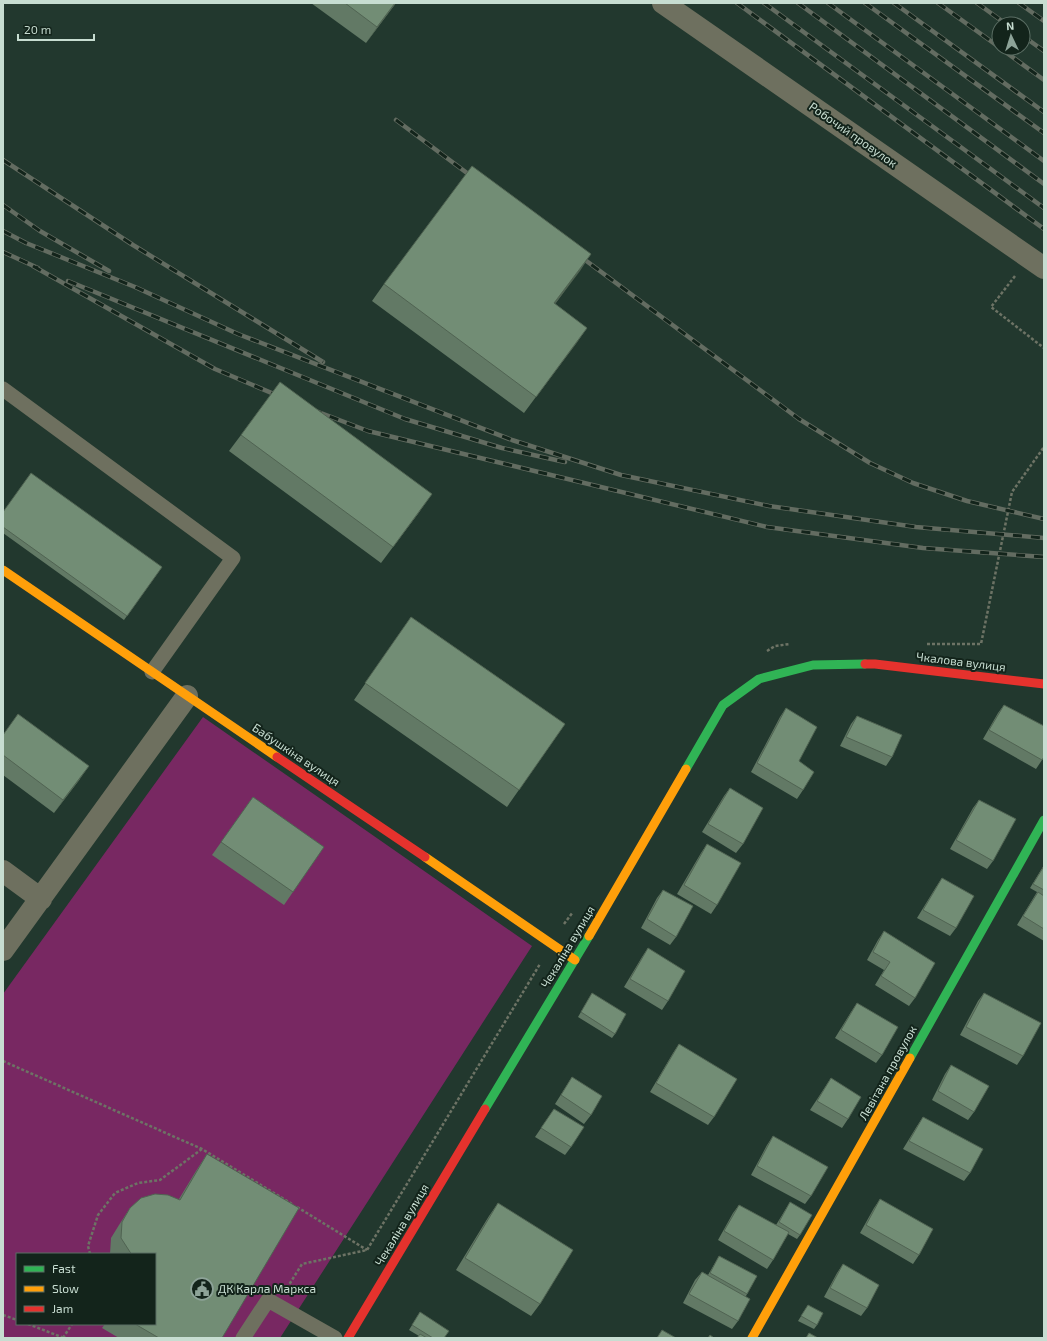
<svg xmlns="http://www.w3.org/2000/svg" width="1047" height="1341" font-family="'Exo 2',sans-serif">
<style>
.green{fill:#782862;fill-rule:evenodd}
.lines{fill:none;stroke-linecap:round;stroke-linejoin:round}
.path{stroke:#6d7365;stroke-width:2.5;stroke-dasharray:3 2;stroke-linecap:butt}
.lane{stroke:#6e705f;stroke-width:15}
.street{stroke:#6e705f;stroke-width:22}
.fast{stroke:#30b455;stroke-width:9}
.slow{stroke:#ff9f0a;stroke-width:9}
.jam{stroke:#e5322d;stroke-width:9}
.rail-casing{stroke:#636c61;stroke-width:4.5}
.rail{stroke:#13241b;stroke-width:3;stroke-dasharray:9;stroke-linecap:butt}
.wall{fill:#627965}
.shaded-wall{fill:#506352}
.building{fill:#728d75;stroke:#506352}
.labels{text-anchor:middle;stroke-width:4;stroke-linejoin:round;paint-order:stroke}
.street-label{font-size:12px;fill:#c7ddd1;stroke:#13241b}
.poi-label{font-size:12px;fill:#c7ddd1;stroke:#13241b;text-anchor:start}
</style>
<rect width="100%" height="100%" fill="#22382e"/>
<path class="green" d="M203,717l329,229 -252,392h-277v-344zM17,1254h138v70h-138z"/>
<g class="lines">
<path class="path" d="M1015,276l-24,31 53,41
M927,644h54l31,-152 32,-45
M767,651l8,-5 15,-2
M564,924l9,-12
M3,1061l199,88 90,55
M297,1207l70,43
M90,1254l-2,-8 10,-31 17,-22 23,-10 22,-3 42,-31
M287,1288l15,-24 65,-14 173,-286
M3,1315l14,5
M28,1324l36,14
M63,1338l9,-14"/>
<path class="lane" d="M3,389l230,169 -81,114
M243,1338l25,-38 67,38"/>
<path class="street" d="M663,3l381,265
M3,871l38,28
M3,950l184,-254"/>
<path class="fast" d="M686,769l37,-64 36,-26 54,-14 52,-1
M910,1058l134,-238
M485,1109l104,-173"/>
<path class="slow" d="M3,570l274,187
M425,857l150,103
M589,936l97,-167
M752,1338l158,-280"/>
<path class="jam" d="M865,664h10l169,20
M277,757l148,100
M348,1338l137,-229"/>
<g class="rail-casing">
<path id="rail" d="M737,3l307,226
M764,3l280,205
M798,3l246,181
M828,3l216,158
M865,3l179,130
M894,3l150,109
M938,3l61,44
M977,3l29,21
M1019,3l25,18
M1023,36l21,15
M1000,48l44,32
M396,120l79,59
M3,160l130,85 190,117
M3,205l37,26 69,40
M3,231l23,12 109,44 103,47 274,106 109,35 148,31 147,21 128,11
M3,252l35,16
M577,254l222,165 71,44 43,20 54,18 77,18
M33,266l182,103 66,28
M68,281l337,138 97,29 63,14
M313,410l55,21 399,96 156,21 121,9"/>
</g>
<use href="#rail" class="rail"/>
</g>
<path class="wall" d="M311,3h85l-30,40z
M591,254l-36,50 32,24 -63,85 -152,-112 12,-17z
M241,435l179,76 -39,52 -152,-112z
M3,512l159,55 -38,53 -121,-87z
M411,617l154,107 -58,83 -153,-107z
M1004,705l38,55 -6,9 -53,-30 15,-26z
M786,708l13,53 4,29 -6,9 -46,-27 29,-55z
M857,716l35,41 -6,9 -46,-20 11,-22z
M3,735l77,44 -26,34 -51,-38z
M730,788l13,56 -7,9 -34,-21 22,-36z
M253,797l71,50 -40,58 -72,-50z
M979,800l14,61 -6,8 -37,-20 23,-41z
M707,844l10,61 -6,9 -34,-20 24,-41z
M1044,865v76l-27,-16 20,-33 -7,-4z
M942,878l14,50 -6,8 -33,-18 19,-31z
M663,890l13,47 -6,8 -29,-17 16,-30z
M884,931l31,67 -6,8 -34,-21 9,-15 -17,-10 11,-20z
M648,948l20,53 -6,9 -38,-23 18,-30z
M592,993l23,41 -3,4 -34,-21z
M984,993l39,63 -6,9 -57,-30 18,-34z
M857,1003l25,52 -6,8 -41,-25 16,-26z
M679,1044l35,73 -6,8 -58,-33 23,-39z
M951,1065l23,47 -6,8 -36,-20 13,-26z
M572,1077l19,38 -7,9 -29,-20z
M831,1078l17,41 -6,9 -32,-18z
M554,1109l17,38 -6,8 -30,-18z
M923,1117l47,56 -6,8 -61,-32 14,-23z
M773,1136l38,60 -6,8 -54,-29 16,-30z
M207,1154l15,184h-103l-17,-10 3,-4h50v-70h-45l1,-16 8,-13 11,-17 49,-9 17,-28z
M880,1199l39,56 -6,9 -53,-31 14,-25z
M790,1202l10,33 -3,4 -9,-5 -15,26 -6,9 -49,-29 15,-27 6,-8 37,20z
M498,1203l42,101 -9,12 -75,-46 33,-54z
M719,1256l38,20 -11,20 -8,25 -6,8 -49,-26 12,-23 7,-8 6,3z
M843,1264l24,44 -6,8 -37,-19 13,-24z
M808,1305l9,20 -3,4 -16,-8z
M420,1312l24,26h-27l2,-2 -10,-6z"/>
<path class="shaded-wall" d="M395,3h1l-30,40 11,-16z
M591,254l-11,17 -37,49 11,-17z
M587,328l-11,16 -52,69 12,-16z
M432,494l-12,17 -39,52 12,-16z
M89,766l-9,13 -26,34 9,-13z"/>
<path class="building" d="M345,3h50l-18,24z
M472,166l119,88 -37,49 33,25 -51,69 -152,-113z
M280,382l152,112 -39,53 -152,-112z
M31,473l131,94 -35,49 -124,-89v-15z
M411,617l154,107 -46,66 -154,-107z
M1004,705l40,21v31l-2,3 -53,-30z
M786,708l31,19 -18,34 15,11 -11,18 -46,-27z
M18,714l71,52 -26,34 -60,-45v-20z
M857,716l45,19 -10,22 -46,-20z
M730,788l33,20 -20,36 -35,-20z
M253,797l71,50 -31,45 -72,-50z
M979,800l37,19 -23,42 -37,-21z
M707,844l34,19 -24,42 -33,-20z
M1044,866v24l-11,-6z
M942,878l32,18 -18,32 -33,-18z
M663,890l30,16 -17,31 -29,-18z
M1038,892l6,4v33l-21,-13z
M884,931l51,32 -20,35 -34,-22 9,-14 -17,-10z
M648,948l37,23 -17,30 -38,-22z
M592,993l34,21 -11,20 -34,-22z
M984,993l57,30 -18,33 -57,-29z
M857,1003l41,24 -16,28 -41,-25z
M679,1044l58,35 -23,38 -58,-34z
M951,1065l38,21 -15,26 -36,-21z
M572,1077l30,19 -11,19 -30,-20z
M831,1078l30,19 -13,22 -31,-18z
M554,1109l30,18 -13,20 -30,-19z
M923,1117l60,32 -13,24 -61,-32z
M773,1136l55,31 -17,29 -54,-30z
M207,1154l92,54 -77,130h-63l-24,-14h20v-70h-23l-2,-2 -9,-14 1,-16 8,-14 11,-10 14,-4 13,1 12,5z
M880,1199l53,30 -14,26 -53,-30z
M790,1202l22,13 -12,20 -21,-13z
M498,1203l75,47 -33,54 -75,-46z
M739,1205l50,27 -16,28 -49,-29z
M719,1256l38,20 -10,18 -37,-21z
M843,1264l36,21 -12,23 -37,-20z
M702,1272l48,27 -12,22 -49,-27z
M808,1305l15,8 -6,12 -16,-9z
M420,1312l29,19 -5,7h-11l-21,-13z
M662,1330l14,8h-19z
M809,1333l9,5h-12z
M420,1334l7,4h-10z
M710,1335l4,3h-6z"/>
<defs>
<g id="civic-ring" transform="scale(1.15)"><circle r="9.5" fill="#13241b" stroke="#8da398" stroke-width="1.5"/><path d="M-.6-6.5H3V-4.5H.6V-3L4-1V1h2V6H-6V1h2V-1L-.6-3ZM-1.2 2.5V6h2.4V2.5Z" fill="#8da398"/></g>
</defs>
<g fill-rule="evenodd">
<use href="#civic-ring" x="202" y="1289"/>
</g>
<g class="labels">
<g class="street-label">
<text transform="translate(853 135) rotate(35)" y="4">Робочий провулок</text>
<text transform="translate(961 662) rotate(7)" y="4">Чкалова вулиця</text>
<text transform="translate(296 755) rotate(34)" y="4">Бабушкіна вулиця</text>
<text transform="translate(568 947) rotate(-59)" y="4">Чекаліна вулиця</text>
<text transform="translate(888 1073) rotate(-61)" y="4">Левітана провулок</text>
<text transform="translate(402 1225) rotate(-59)" y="4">Чекаліна вулиця</text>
</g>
<g class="poi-label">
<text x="218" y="1293">ДК Карла Маркса</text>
</g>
</g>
<rect width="1047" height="1341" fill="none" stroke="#c7ddd1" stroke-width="8"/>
<rect x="16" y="1253" width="140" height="72" fill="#13241b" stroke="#5b6e64"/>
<rect x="24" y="1266" width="20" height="6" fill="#30b455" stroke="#5b6e64"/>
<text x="52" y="1273" font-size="12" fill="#c7ddd1">Fast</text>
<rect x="24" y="1286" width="20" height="6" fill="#ff9f0a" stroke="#5b6e64"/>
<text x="52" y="1293" font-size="12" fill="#c7ddd1">Slow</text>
<rect x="24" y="1306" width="20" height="6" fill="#e5322d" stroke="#5b6e64"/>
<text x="52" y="1313" font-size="12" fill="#c7ddd1">Jam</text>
<g transform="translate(1011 36) rotate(356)"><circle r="19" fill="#13241b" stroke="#5b6e64"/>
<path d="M0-3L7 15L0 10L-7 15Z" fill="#8da398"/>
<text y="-6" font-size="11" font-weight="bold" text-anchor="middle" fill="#c7ddd1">N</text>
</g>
<path d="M18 34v6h76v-6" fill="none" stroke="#c7ddd1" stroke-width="2"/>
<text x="24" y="34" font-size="12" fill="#c7ddd1" stroke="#13241b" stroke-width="3" paint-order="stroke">20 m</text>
</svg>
